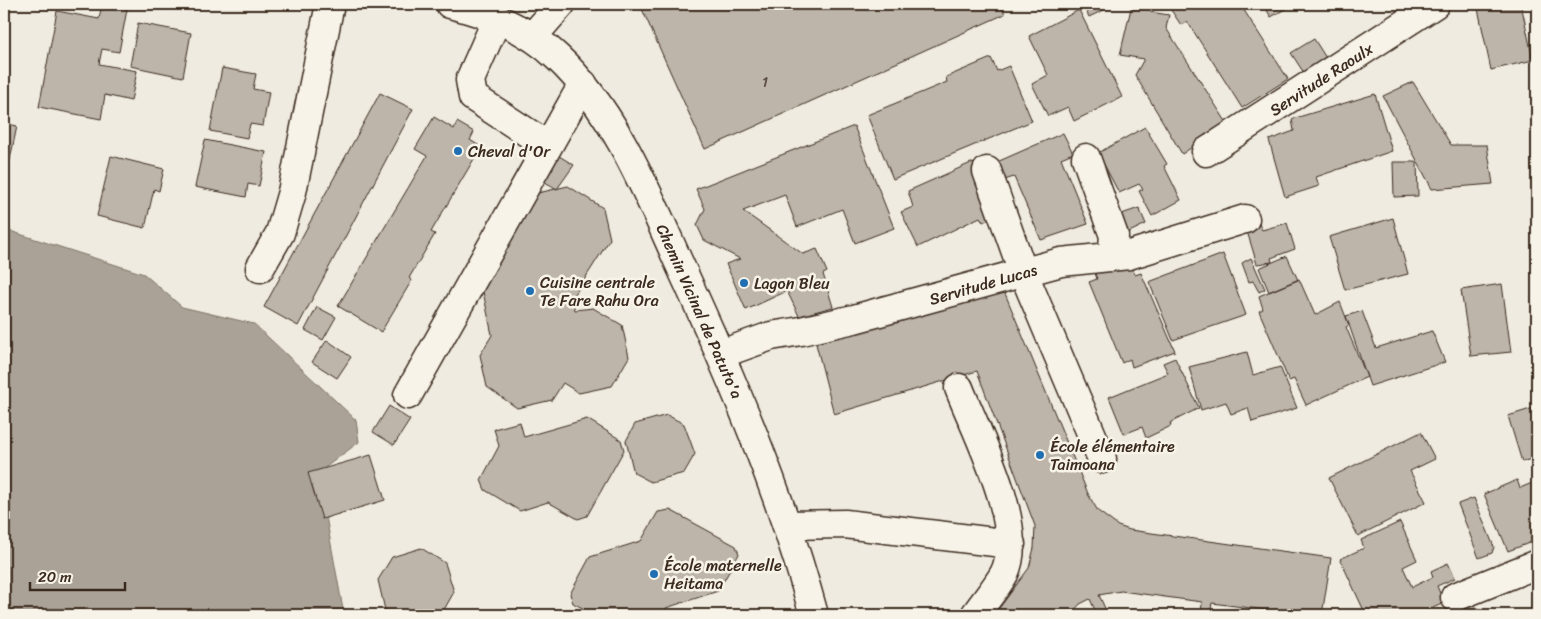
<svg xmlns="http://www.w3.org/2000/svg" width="1541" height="619" font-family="Sriracha,sans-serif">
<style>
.water{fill:#aaa296;stroke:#7e7266}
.building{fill:#bdb5aa;stroke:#3b2a1e}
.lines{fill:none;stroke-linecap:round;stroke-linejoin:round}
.minor-casing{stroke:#3b2a1e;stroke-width:31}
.major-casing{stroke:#3b2a1e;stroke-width:31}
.minor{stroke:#f7f3e8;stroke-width:28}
.major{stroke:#f7f3e8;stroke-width:28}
.poi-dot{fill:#1f6fb2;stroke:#f7f3e8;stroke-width:2}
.labels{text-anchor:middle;stroke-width:5;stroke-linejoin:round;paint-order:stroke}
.number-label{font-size:14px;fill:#5c4d41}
.street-label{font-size:16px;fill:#3b2a1e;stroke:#f7f3e8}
.poi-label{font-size:16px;fill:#3b2a1e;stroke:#f7f3e8;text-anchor:start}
</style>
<rect width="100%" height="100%" fill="#efebe0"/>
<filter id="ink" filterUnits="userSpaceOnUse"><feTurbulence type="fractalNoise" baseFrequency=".02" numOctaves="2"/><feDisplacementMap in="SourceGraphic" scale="10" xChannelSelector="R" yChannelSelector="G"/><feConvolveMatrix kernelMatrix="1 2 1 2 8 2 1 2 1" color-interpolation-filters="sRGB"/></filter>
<g filter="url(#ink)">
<path class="water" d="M4,229l140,45 38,33 72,17 102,96 3,22 -41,31 26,142h-340z"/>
<path class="building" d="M102,4h26l-9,48 -17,-3 -3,15 38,7 -6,30 -26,-6 -4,24 -62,-12 18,-96 42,8z
M655,4h345l5,10 -300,135 -63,-140z
M1083,4h27l2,2 -23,11z
M1132,4h20l-2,8 19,3 -3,13 61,95 -45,31 -47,-79 9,-16 -24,-4z
M1167,4h73l48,75 -46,29 -55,-87 -6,4z
M1263,4h31l-23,13z
M1477,4h44l12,56 -42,10z
M1079,10l43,87 -48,24 -6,-14 -20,9 -16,-32 16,-9 -19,-39z
M138,23l53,10 -8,44 -53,-11z
M1314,39l12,19 -22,15 -13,-20z
M991,58l6,13 12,-5 23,55 -139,58 -26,-64 80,-33 -1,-5z
M222,68l34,6 -3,15 16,3 -6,34 -13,-2 -3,14 -37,-7z
M1413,82l38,63h36l6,39 -61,5 -49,-93z
M380,93l33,16 -115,217 -34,-19z
M1375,94l17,57 -76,26 3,9 -34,11 -16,-57 25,-9 -2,-12z
M434,117l20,12 3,-7 17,10 -4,8 11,7 -50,85 4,2 -26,44 3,2 -31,52 -43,-26 89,-150 -12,-7z
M4,123l13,3 -10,48 -3,-1z
M854,126l40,102 -39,15 -13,-34 -45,18 -12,-32 -42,16 60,43 14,-5 10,23 -4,2 10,33 -34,9 -12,-25 -41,19 -20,-46 14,-5 -36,-19 -7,-15 8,-16 -9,-20z
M1145,127l22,37 -3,2 17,34 -29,16 -13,-25 4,-2 -4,-5 -20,9 -21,-40z
M1063,133l10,20 -12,5 27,66 -47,16 -27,-63 -13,4 -4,-19z
M205,140l61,12 -7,34 -11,-2 -2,13 -51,-10z
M554,153l20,12 -17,24 -19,-11z
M111,156l53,13 -5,22 -5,-2 -9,39 -48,-12z
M1393,162h24l1,34 -24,1z
M971,163l6,1 21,51 -15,7 -3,-5 -62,30 -17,-35 12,-5 -5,-16z
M568,186l35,22 7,31 -38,60 3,11 18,-2 29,17 7,32 -17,29 -33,7 -16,-10 -11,17 -35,8 -30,-21 -7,-32 12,-20 -11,-53 57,-89z
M1139,208l7,16 -21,10 -9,-18z
M1393,218l15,56 -63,16 -16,-53z
M1287,223l8,26 -24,9 1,4 -15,2 -11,-36 13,-4 3,6z
M1223,254l23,61 -73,25 -24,-58z
M1287,256l11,24 -29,12 -10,-24z
M1251,258l14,31 -6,3 -6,-11 -4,1 -7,-19z
M1128,260l7,15 6,-2 34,78 -43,16 -2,-8 -8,4 -33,-81 8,-3 -5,-15z
M1299,279l16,36 25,-13 9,23 -3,2 21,50 -61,28 -12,-26 -5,2 -30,-70 4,-2 -4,-13z
M1502,284l9,68 -40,4 -10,-66z
M1004,291l85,205 9,15 20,15 12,4 201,28 -9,57h-17l-93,-12 -2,12h-9l1,-13 -81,-11 -22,4 9,20h-11l-7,-16 -10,5 -10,11h-76l35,-47 5,-20 1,-22 -58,-155 -143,43 -19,-74z
M317,307l19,10 -13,23 -18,-10z
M1362,311l14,37 56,-17 13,31 -75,24 -24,-70z
M327,340l24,17 -14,21 -25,-16z
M1247,352l6,23 27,-8 17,41 -45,14 -4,-14 -17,6 -5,-12 -25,8 -12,-43z
M1175,358l24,50 -29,15 1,3 -25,12 -4,-11 -18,7 -15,-37 59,-24 -5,-10z
M389,406l21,14 -16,25 -21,-13z
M1537,407v50l-15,5 -14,-46z
M667,415l17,9 11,30 -11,19 -33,9 -17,-9 -8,-32 9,-17z
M587,419l34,21 3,10 -37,66 -9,3 -30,-17 -28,9 -35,-21 -4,-10 18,-34 -5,-17 26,-7 4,15z
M1421,432l14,27 -25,12 16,31 -68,34 -29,-58z
M371,455l14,45 -63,19 -14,-46z
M1517,480l3,8 17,-7v59l-29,11 -24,-57z
M1474,498l20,49 -2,6 -13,5 -21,-54z
M670,510l66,36 3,8 -21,37 -52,17 -4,7h-66l-23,-12 -3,-9 20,-37 51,-16 17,-29z
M1400,522l17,38 -14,7 9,20 21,-10 -2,-6 17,-8 7,15 -18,8 7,17 -27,12h-51l-26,-56 24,-11 -3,-8z
M421,548l24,15 9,29 -13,23h-48l-8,-5 -7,-30 14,-23z
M1475,605l5,10h-28z"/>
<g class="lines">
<g class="minor-casing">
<path id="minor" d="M497,19l-27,61 3,17 75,49
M1206,152l229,-148
M1086,158l28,78 -2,21
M987,171l36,101 79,187
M260,268l20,-35 12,-41 38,-188
M721,354l50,-18 30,-5 53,-12 207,-57 68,-7 116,-36
M959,388c18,46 68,140 45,186 -8,14 -20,28 -29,41
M408,395l175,-311
M787,525l58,-1 166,20
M1455,597l82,-33"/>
</g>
<g class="major-casing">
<path id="major" d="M450,4c39,10 77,24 107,53 58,54 90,135 122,206 53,115 102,230 135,352
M533,36l28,-32"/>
</g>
<use href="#minor" class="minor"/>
<use href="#major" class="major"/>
</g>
</g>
<g class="poi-dot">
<circle cx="458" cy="151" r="5"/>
<circle cx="744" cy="283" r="5"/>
<circle cx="530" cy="291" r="5"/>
<circle cx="1040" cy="455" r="5"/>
<circle cx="654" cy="574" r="5"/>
</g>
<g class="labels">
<g class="number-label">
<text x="765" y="87">1</text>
</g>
<g class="street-label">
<text transform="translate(1321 79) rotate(-33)" y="6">Servitude Raoulx</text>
<text transform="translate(983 284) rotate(-16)" y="6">Servitude Lucas</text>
<text transform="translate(700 311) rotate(66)" y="6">Chemin Vicinal de Patuto'a</text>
</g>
<g class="poi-label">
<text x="468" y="157">Cheval d'Or</text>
<text x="540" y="288">Cuisine centrale<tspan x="540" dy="18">Te Fare Rahu Ora</tspan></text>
<text x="754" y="289">Lagon Bleu</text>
<text x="1050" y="452">École élémentaire<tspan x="1050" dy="18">Taimoana</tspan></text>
<text x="664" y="571">École maternelle<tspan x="664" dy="18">Heitama</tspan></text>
</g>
</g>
<rect width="1541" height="619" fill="none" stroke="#f7f3e8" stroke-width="20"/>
<rect x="10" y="10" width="1521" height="599" fill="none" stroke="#3b2a1e" stroke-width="2" filter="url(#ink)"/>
<path d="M30 582v8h95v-8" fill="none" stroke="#3b2a1e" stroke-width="2.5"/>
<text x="38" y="582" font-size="15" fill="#3b2a1e" stroke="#f7f3e8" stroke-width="4" paint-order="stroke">20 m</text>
</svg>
